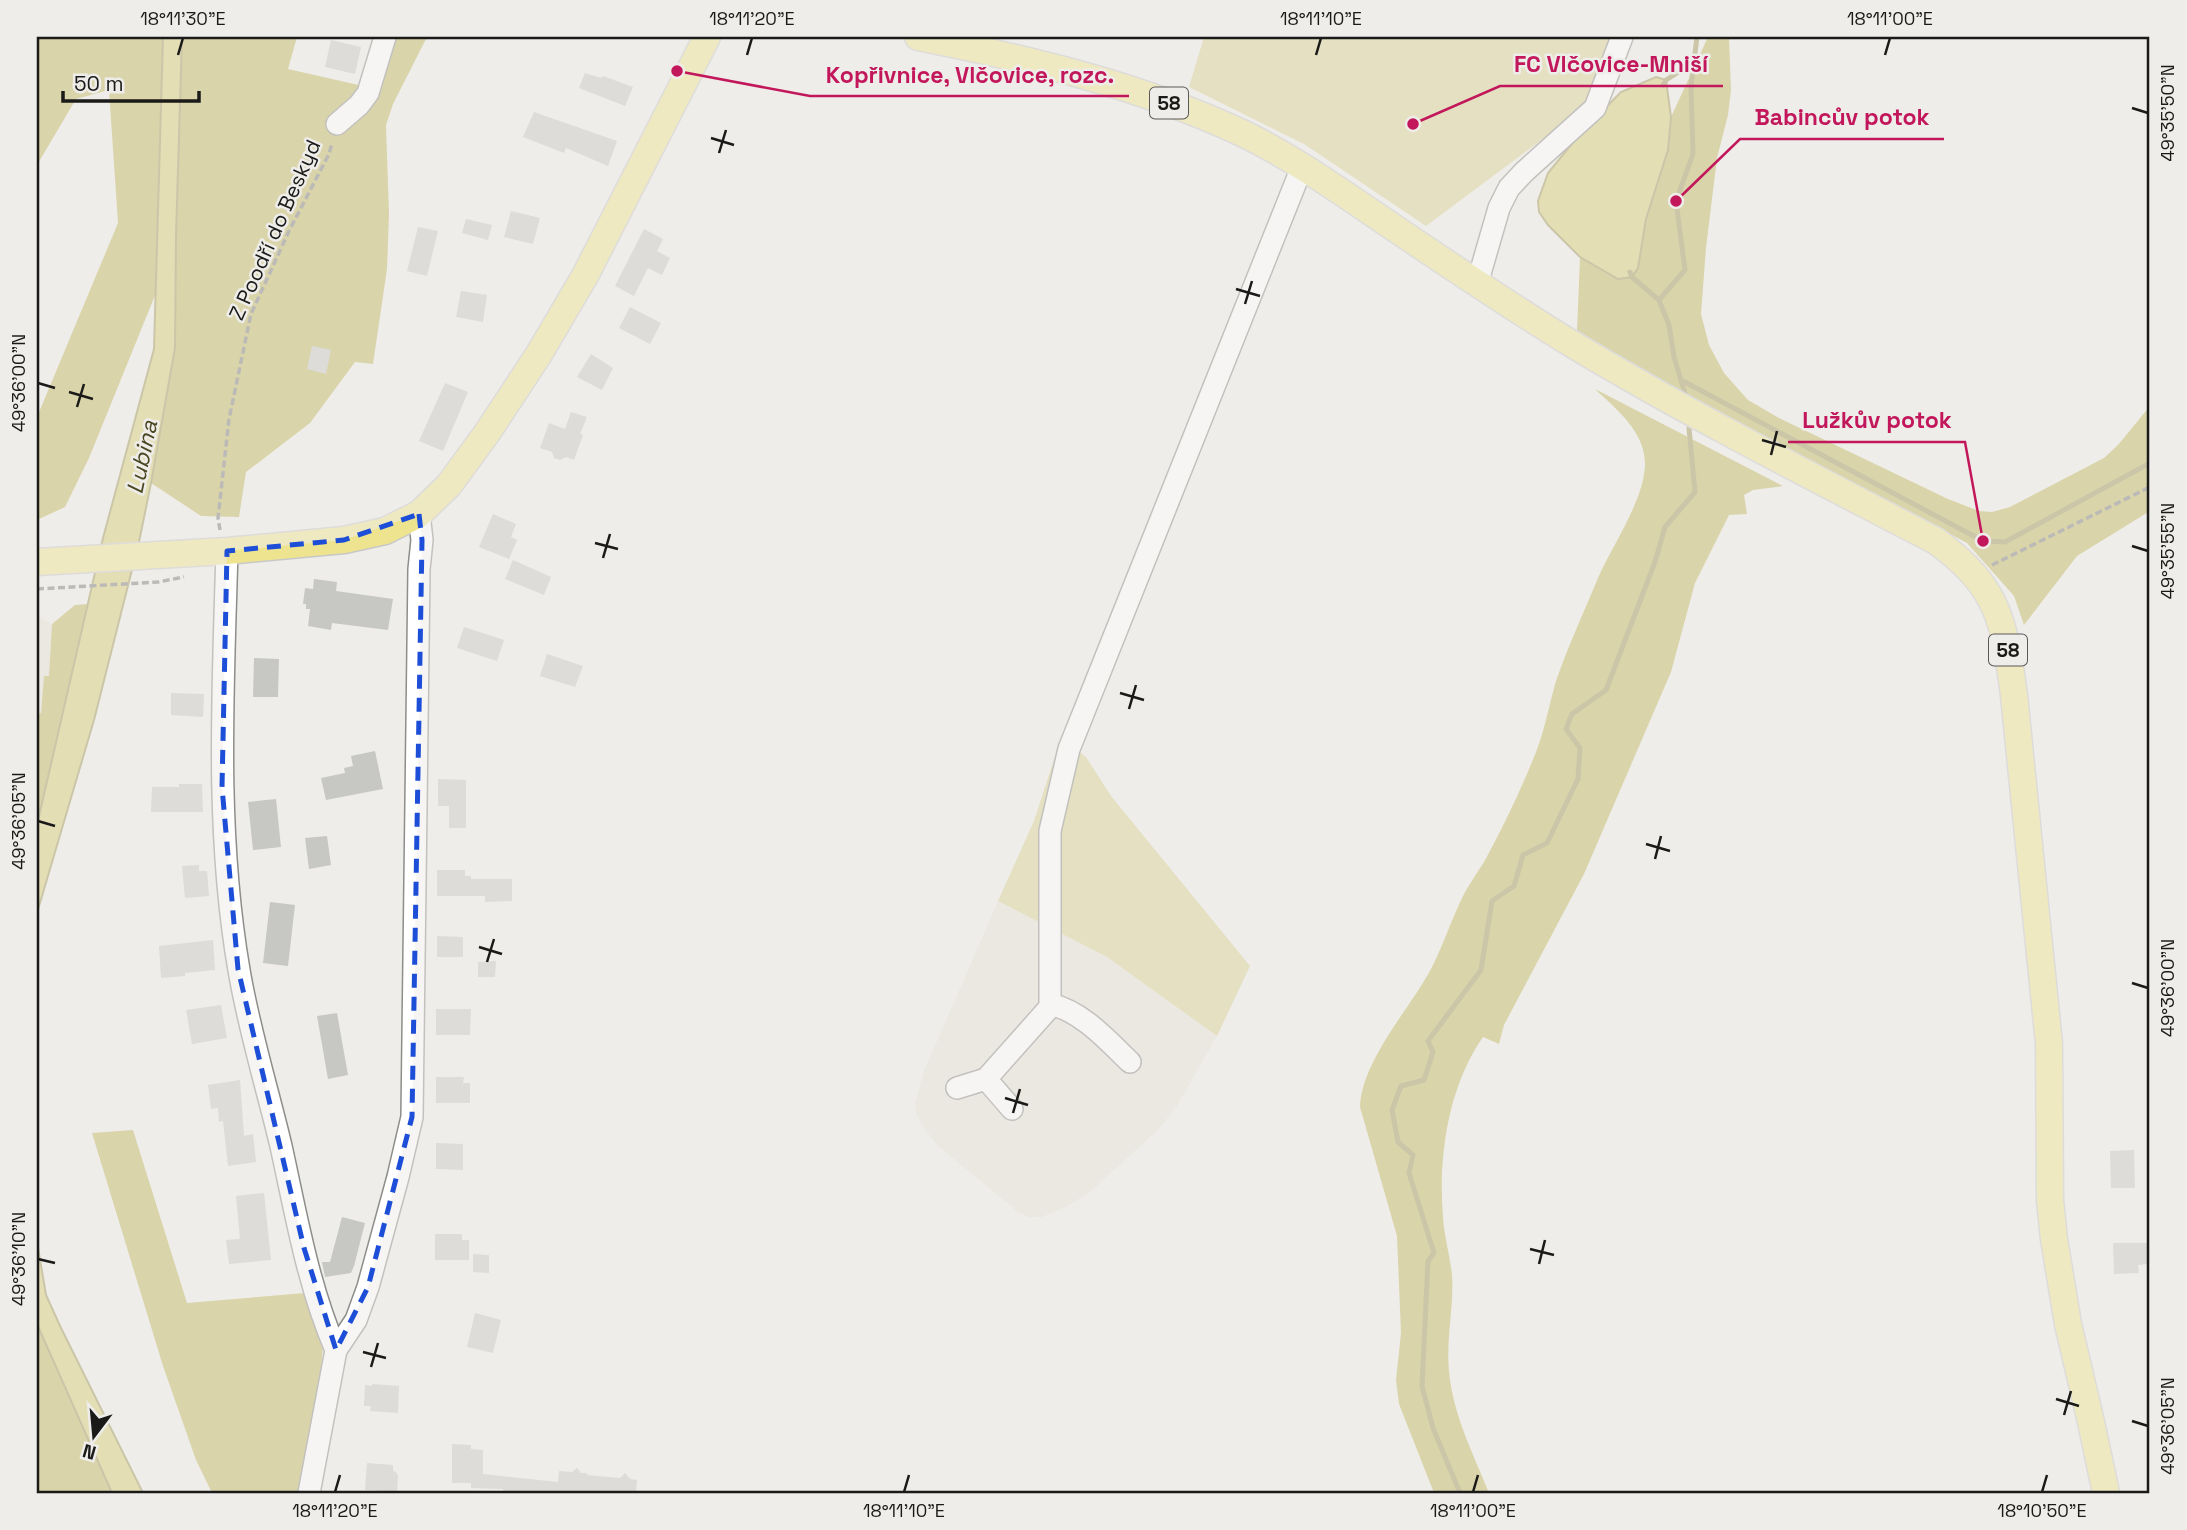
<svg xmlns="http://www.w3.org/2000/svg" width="2187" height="1530" font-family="'Space Grotesk',sans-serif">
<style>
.built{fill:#e4e3d8}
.green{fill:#d7d090}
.forest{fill:#c0b65e}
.water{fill:#d8cd75;stroke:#9f9759;stroke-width:2}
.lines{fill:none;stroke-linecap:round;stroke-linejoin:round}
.stream{stroke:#9f9759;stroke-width:5}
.building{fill:#c7c7c4}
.minor-casing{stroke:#8d8d8a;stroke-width:24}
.major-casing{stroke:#c8c8c8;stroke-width:29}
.path{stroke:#7d7c7a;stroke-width:3.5;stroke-dasharray:7 3.5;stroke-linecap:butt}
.minor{stroke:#fff;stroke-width:21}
.major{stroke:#eee48f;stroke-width:26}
.marked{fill:none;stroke:#1d4ed8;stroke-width:5;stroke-dasharray:14 9;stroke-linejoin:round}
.ticks{fill:none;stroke:#1a1a19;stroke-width:2.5}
.labels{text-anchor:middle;stroke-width:5;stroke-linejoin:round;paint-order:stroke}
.shield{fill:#eeedea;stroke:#5a5958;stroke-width:2}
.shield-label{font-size:19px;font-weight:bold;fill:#1a1a19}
.street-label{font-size:21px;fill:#1a1a19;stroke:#eeedea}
.water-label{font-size:23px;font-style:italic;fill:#4b4721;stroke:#eeedea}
.leader{fill:none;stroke:#c2185b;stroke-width:2.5}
.callout-dot{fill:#c2185b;stroke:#eeedea;stroke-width:2.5}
.callout-label{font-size:23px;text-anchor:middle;font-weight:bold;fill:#c2185b;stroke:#eeedea;stroke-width:5;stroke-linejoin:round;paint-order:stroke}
.neatline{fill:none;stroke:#1a1a19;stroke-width:2.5}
.ticks-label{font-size:18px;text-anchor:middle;fill:#1a1a19}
</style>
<rect width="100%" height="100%" fill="#eeedea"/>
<path class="built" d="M37,615l15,9 -3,52h-5l-3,38h-4z
M998,901l109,56 110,79 -40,70 -18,23 -69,63 -22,14 -26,11h-13l-11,-5 -80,-66 -15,-19 -7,-14 -1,-10 9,-32z"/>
<path class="green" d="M1204,37h411l-25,67 -164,122 -122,-82 -115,-57z
M1061,738l25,19 25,39 139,170 -33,70 -110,-79 -109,-56 36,-80z"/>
<path class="forest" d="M37,37h126l-7,256 -67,165 -24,49 -28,13v-103l81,-194 -9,-133 -33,9 -39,66z
M182,37h115l-9,32 75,17 15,-49h49l-34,67 -7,21 3,89 -2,55 -14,95 -18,-2 -45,61 -64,49 -7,45 -38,-1 -50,-33 24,-135 1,-113z
M1708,37h21l2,53 -3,25 -11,43 -11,90 -5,66 8,31 15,28 24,27 31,18 169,81 31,12 13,1 18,-5 94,-49 14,-13 32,-39v105l-73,45 -53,69 -10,-29 -47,-53 -315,-167 -75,-45 3,-74 38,22 20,-11 8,-49 22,-69 3,-33z
M1595,389l188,97 -30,4 -9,5 3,19 -18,1 -34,68 -24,89 -87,202 -80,151 -5,19 -16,-7c-35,50 -45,120 -40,180 1,19 7,38 9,58 2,32 -6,64 -3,96 4,44 24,82 40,122h-55l-35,-89 -3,-24 5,-47 -4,-97 -37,-129c2,-48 51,-99 72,-140 12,-24 20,-49 32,-73 6,-11 13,-21 20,-32 19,-35 37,-72 52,-110 9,-23 13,-47 20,-71 12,-35 28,-69 42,-103 15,-34 45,-76 47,-112 1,-34 -28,-56 -50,-77z
M88,604l-44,192 -7,29v-111l4,-1 3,-37h5l3,-52 23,-19z
M133,1130l54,173 118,-10 18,53 -6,70 -16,77h-89l-16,-33 -33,-94 -71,-233z
M37,1324l75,169h-75z"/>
<path class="water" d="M163,37h19l-6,198 -1,113 -24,135 -12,59 -45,178 -57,193v-88l66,-287 51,-189z
M1656,77l10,3 5,37 -3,33 -22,69 -8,49 -6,9 -14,2 -38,-22 -32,-32 -9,-13 -1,-11 10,-28 31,-38 42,-43z
M37,1242l9,53 15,33 82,165h-31l-75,-169z"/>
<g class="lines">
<path class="stream" d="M1663,85l3,-5 28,-18
M1630,272l2,5 27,23
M1683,381l300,160 22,1 145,-79
M1687,400l-13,-43 -5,-32 -10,-25 26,-30 -9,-69 17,-47 -2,-69 6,-48
M1460,1493l-27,-65 -11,-42 6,-125 6,-8 -25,-80 4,-18 -15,-13 -6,-32 9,-24 23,-6 9,-28 -5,-11 53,-71 11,-69 22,-15 9,-31 24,-12 31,-64 2,-31 -14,-19 6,-15 34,-24 49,-128 10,-35 30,-35 -6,-64"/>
</g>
<path class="building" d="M331,40l30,7 -6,27 -30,-7z
M585,73l16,5 2,-2 30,11 -8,19 -46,-18z
M534,112l83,29 -9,25 -42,-18 -2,5 -41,-16z
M511,211l29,7 -7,26 -29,-7z
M466,219l26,6 -4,15 -26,-7z
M418,227l20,4 -11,45 -20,-5z
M644,229l19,10 -6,12 13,7 -8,17 -14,-7 -14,28 -19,-10z
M461,291l26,4 -4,27 -27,-5z
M630,307l31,16 -11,21 -31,-16z
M312,346l19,4 -5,24 -19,-5z
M591,354l22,14 -11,22 -25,-13z
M445,383l23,9 -25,59 -24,-10z
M571,412l16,5 -7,17 3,1 -9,25 -8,-3 -6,3 -6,-2 -2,-6 -12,-4 9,-25 16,6z
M493,514l23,10 -5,13 6,3 -8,19 -30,-12z
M513,560l38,17 -7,18 -39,-16z
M314,579l23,3 -1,9 57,8 -5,31 -56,-7 -1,7 -23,-4 2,-17h-4v-5h-3l2,-16 8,1z
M464,627l40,13 -7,21 -40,-13z
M547,654l36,12 -8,21 -35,-11z
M254,658l25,1 -1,38h-25z
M171,693l33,1 -1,23 -32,-2z
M375,751l8,38 -57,11 -5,-22 24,-5 -1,-5 9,-2 -2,-10z
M438,779l28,1v48h-17v-22h-11z
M179,784h23l1,28h-52l1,-25h27z
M276,799l5,48 -28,3 -5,-48z
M327,836l4,29 -22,4 -4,-31z
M199,865v6h8l2,25 -24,2 -3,-32z
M437,870h28v6h6v3h41v22l-27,1v-6h-48z
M270,902l25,3 -7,61 -25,-3z
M437,936l26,1v20h-26z
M213,940l2,30 -30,3v3l-24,2 -2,-32z
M496,961l-1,16h-17v-15z
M221,1005l6,33 -35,6 -6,-34z
M436,1009h35l-1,26h-34z
M337,1013l11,62 -20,4 -11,-63z
M436,1077h28l-1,6h7v20h-34z
M240,1080l4,56 9,-2 3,28 -28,4 -5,-45 -4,1 -1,-14 -7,1 -3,-24z
M436,1143l27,1v26l-27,-1z
M2134,1150l1,38h-24l-1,-37z
M264,1193l7,67 -42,4 -3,-24 14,-1 -4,-43z
M342,1217l23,6 -11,43 -3,7 -26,4 -3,-15h8z
M435,1234h27v6h7v20h-34z
M2113,1243h34l1,21 -10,1 1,8 -25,1z
M473,1254l16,1v18l-16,-1z
M475,1313l26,7 -8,33 -26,-6z
M372,1384l27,2 -1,27 -28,-2 1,-5h-7l1,-21 7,1z
M452,1444l19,1v4l12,1v24l75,8 1,-11 13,1 5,-4 4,5h6v2l33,3 5,-5 5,6 7,1 -1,13h-133v-4l-32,-1v-5h-19z
M367,1463l26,2v6l3,1 2,4 -1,16 -32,-2z"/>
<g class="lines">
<g class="minor-casing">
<path id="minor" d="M337,124l22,-19 9,-12 17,-56
M1477,284l22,-76 10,-20 15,-16 71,-64 27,-71
M227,551c-4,140 -12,280 12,419 10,60 28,117 42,176 15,68 27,140 55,204
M1050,1004c33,8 57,36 80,58
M986,1079l26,30
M957,1088l29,-9 64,-72v-176l19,-82 233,-582
M309,1493l27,-143 20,-30 12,-33 30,-110 14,-60 7,-548 3,-29 -3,-26"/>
</g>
<g class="major-casing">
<path id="major" d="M918,37c111,22 221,48 324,96 50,24 96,57 142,88 62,42 124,84 188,123 118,71 241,133 364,197 63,46 68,80 78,154l35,349 1,156 4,39 14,85 23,98 15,71
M37,562l190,-11 117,-11 41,-9 34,-17 30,-29 38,-52 52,-79 47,-80 121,-237"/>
</g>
<path class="path" d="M220,530l-2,-12 11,-99 22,-105 38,-83 40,-77 3,-11
M1992,565l158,-78
M37,589l121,-7 26,-5"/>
<use href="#minor" class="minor"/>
<use href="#major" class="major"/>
</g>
<path d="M0 0H2187V1530H0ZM419,514l3,26 -10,577 -44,170 -32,63 -32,-102 -66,-279 -16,-182 5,-236 117,-11z" fill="#eeedea" fill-opacity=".55" fill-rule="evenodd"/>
<path class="marked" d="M419,514l3,26 -10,577 -44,170 -32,63 -32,-102 -66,-279 -16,-182 5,-236 117,-11z"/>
<path class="ticks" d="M178,55l5,-17M747,55l5,-17M1316,55l5,-17M1885,55l5,-17M2132,108l16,5M711,138l23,7M719,153l7,-23M1236,289l24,7M1245,304l7,-23M38,383l17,5M69,392l24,7M77,407l7,-23M1762,440l24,7M1771,455l6,-24M595,543l23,6M2132,546l16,5M603,558l7,-24M1120,693l24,7M1129,709l7,-24M38,821l17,5M1646,844l24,7M1655,859l6,-23M479,947l23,7M487,962l7,-23M2132,983l16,5M1005,1098l23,7M1013,1113l7,-24M1530,1249l24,6M38,1259l17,4M1539,1264l6,-24M363,1352l23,6M371,1367l7,-24M2056,1399l23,7M2064,1415l7,-24M2132,1421l16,5M335,1492l5,-17M904,1492l5,-17M1473,1492l5,-17M2042,1492l5,-17"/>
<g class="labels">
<g class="shield">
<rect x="1150" y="87.5" width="38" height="31" rx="5"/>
<rect x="1989" y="634.5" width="38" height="31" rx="5"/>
</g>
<g class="shield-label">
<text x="1169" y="110">58</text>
<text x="2008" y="657">58</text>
</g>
<g class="street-label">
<text transform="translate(275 230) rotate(-66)" y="7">Z Poodří do Beskyd</text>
</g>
<g class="water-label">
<text transform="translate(142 457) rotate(-78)" y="8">Lubina</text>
</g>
</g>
<path class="leader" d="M1413 124L1500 86H1723M677 71L810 96H1129M1676 201L1740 139H1944M1983 541L1965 442H1788"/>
<g class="callout-dot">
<circle cx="1413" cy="124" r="7"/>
<circle cx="677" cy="71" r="7"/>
<circle cx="1676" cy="201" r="7"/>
<circle cx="1983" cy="541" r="7"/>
</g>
<g class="callout-label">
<text x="1611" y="72">FC Vlčovice-Mniší</text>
<text x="970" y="83">Kopřivnice, Vlčovice, rozc.</text>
<text x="1842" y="125">Babincův potok</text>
<text x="1877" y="428">Lužkův potok</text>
</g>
<rect width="2187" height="1530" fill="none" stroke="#eeedea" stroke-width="77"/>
<g transform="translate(94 1436) rotate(196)" stroke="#eeedea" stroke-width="5" paint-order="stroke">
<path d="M0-5L12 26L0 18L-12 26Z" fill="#1a1a19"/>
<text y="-10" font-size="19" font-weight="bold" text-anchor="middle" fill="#1a1a19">N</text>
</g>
<path d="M63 91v10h136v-10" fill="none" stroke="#1a1a19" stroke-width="3.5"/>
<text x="74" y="91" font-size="21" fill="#1a1a19" stroke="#eeedea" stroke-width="5" paint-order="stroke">50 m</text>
<rect x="38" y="38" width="2110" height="1454" class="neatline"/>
<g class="ticks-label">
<text x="183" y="25">18°11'30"E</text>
<text x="752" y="25">18°11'20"E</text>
<text x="1321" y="25">18°11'10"E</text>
<text x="1890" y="25">18°11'00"E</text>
<text transform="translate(2168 113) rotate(-90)" y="6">49°35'50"N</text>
<text transform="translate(19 383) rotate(-90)" y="6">49°36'00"N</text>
<text transform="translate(2168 551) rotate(-90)" y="6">49°35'55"N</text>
<text transform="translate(19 821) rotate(-90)" y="6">49°36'05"N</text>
<text transform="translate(2168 988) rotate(-90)" y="6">49°36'00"N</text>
<text transform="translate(19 1259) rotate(-90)" y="6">49°36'10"N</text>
<text transform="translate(2168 1426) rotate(-90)" y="6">49°36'05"N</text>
<text x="335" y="1517">18°11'20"E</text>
<text x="904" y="1517">18°11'10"E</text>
<text x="1473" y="1517">18°11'00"E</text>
<text x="2042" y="1517">18°10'50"E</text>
</g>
</svg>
